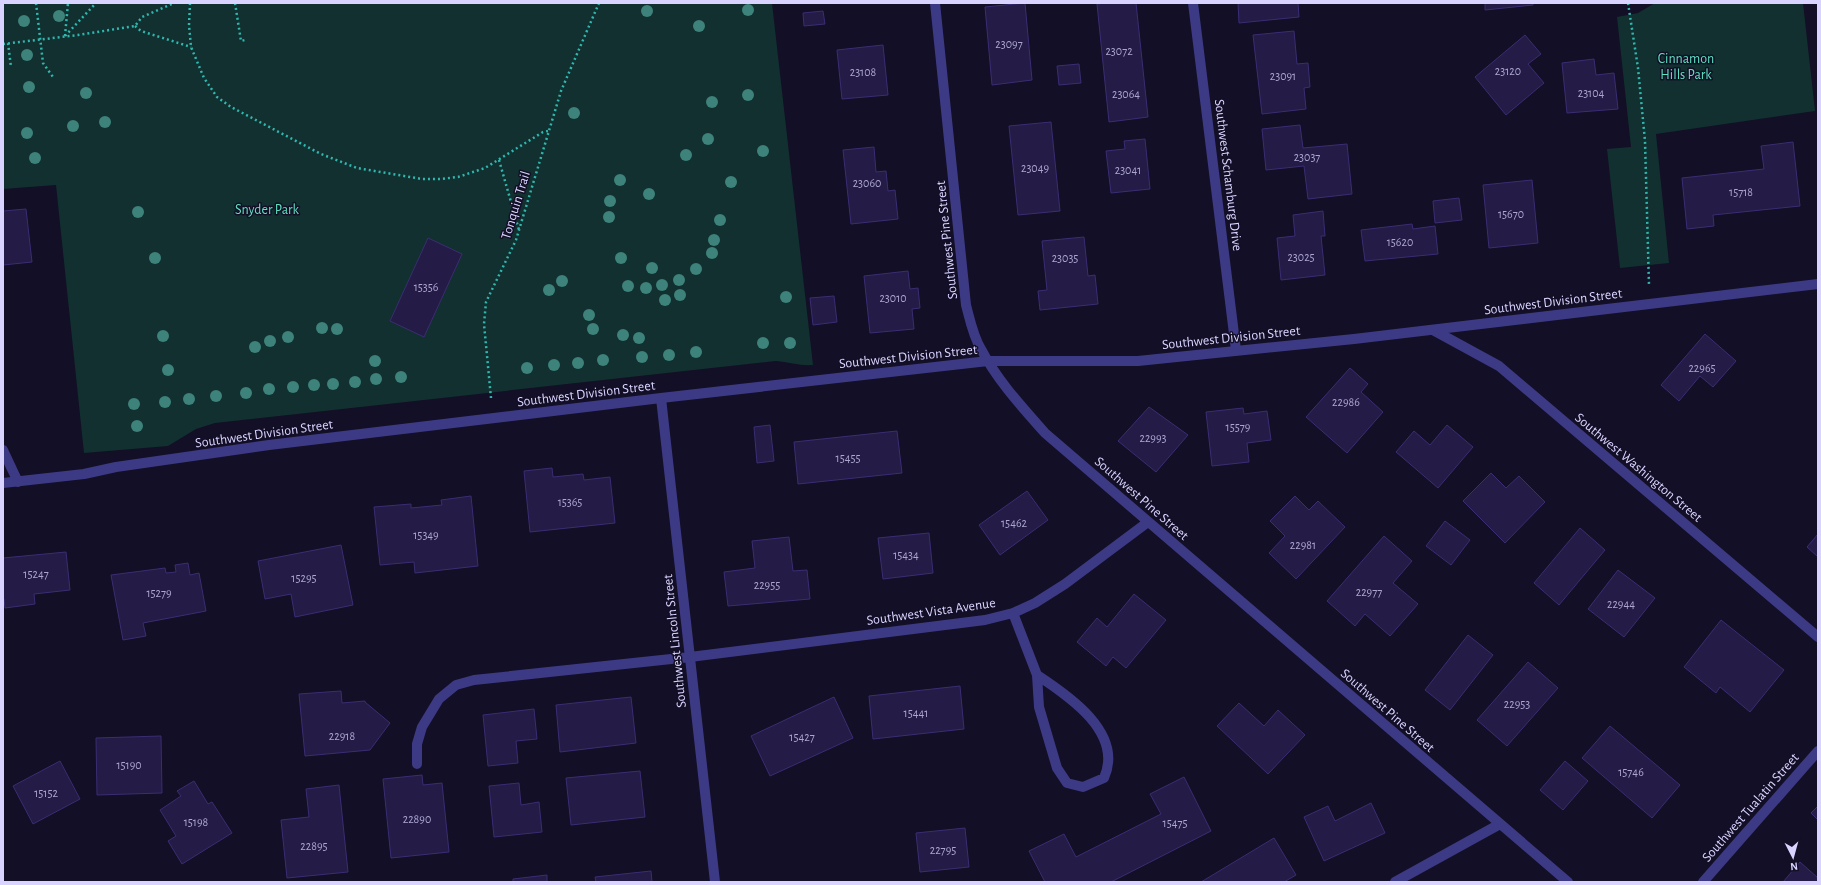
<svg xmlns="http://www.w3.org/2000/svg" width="1821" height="885" font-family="'Alegreya Sans',sans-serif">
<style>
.green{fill:#12302f}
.building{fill:#241b47;stroke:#3b2d73}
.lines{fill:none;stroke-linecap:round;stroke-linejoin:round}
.path{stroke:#2fb8b0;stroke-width:2.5;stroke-dasharray:2 3;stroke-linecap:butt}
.minor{stroke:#3d3a85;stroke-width:10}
.tree{fill:#3d827b}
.labels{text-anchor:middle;stroke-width:3;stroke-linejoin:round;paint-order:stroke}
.number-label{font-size:12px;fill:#aca6d1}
.park-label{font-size:14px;fill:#5fe0c0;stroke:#130f26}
.street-label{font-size:14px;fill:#d9d4ff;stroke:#130f26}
</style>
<rect width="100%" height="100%" fill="#130f26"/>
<path class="green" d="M3,3h769l41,362c-13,1 -24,-3 -37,-4l-561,62 -19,6 -28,17 -84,7 -28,-268 -53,4z
M1655,3h148l12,108 -159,23 13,129 -49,5 -13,-119 24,-2 -14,-130 21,-4z"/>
<path class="building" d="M1025,3l7,77 -40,5 -7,-78z
M1107,3h29l12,114 -39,5 -12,-118z
M1238,3h60l1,14 -60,6z
M1485,3h48v2l-48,5z
M823,11l2,13 -21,2 -1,-13z
M1294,31l3,33 11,-1 2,24 -6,1 2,21 -44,5 -9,-79z
M1525,35l16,19 -13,10 16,19 -38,32 -31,-38z
M883,45l5,50 -46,4 -5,-49z
M1594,59l2,16 18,-2 4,36 -51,4 -5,-50z
M1079,64l2,19 -22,2 -2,-19z
M1051,122l9,89 -42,4 -9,-89z
M1300,125l3,23 44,-4 5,50 -44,5 -4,-33 -38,4 -4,-41z
M1145,139l5,50 -39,4 -5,-42 19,-2 -1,-8z
M1793,142l7,64 -87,9 1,11 -27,3 -5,-51 82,-9 -3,-23z
M874,147l2,25 10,-1 2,20 7,-1 3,29 -47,5 -8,-74z
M1532,180l6,63 -49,5 -6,-63z
M1459,198l3,22 -27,3 -2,-22z
M26,209l6,53 -29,3v-54z
M1323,211l2,25h-4l4,39 -44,5 -4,-42 18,-2 -2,-21z
M1412,224l1,5 22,-3 3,28 -73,7 -4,-31z
M1084,237l4,39 7,-1 3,29 -58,6 -2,-19 9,-1 -5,-49z
M428,238l34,16 -38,83 -34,-16z
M908,271l2,18 8,-1 2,20 -8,1 2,20 -44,4 -6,-57z
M834,296l3,26 -24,3 -3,-27z
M1705,334l31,27 -23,26 -13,-11 -21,25 -18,-16z
M1350,368l18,16 -7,8 22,20 -36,41 -41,-36z
M1149,407l39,28 -32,37 -38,-31z
M1243,408l1,6 23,-3 4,29 -24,3 2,19 -37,4 -6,-54z
M770,425l4,36 -17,2 -3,-36z
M1447,425l26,22 -35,41 -42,-36 18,-21 16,14z
M897,431l5,42 -104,11 -4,-42z
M552,468l1,9 30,-3 1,6 26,-3 5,46 -85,9 -6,-61z
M1491,473l15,15 13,-12 26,26 -40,41 -42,-42z
M1027,491l21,29 -48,35 -21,-30z
M471,496l7,70 -63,7 -1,-11 -34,3 -6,-58 37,-3v4l31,-3 -1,-5z
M1295,496l14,14 9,-9 27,26 -49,52 -27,-26 16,-17 -15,-15z
M1445,521l25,19 -19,25 -25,-19z
M1580,528l25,22 -46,55 -25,-22z
M929,533l4,40 -50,6 -5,-41z
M1818,534v23l-11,-10z
M1384,536l28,25 -19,22 25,21 -28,32 -25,-22 -10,12 -28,-25z
M789,537l4,34 14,-1 3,29 -82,7 -4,-34 31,-4 -3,-27z
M341,545l12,60 -58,12 -4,-23 -26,5 -7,-38z
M66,552l4,38 -36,4 1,10 -30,4 -1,-9h-1v-41z
M188,563l2,12 9,-2 7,38 -63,12 3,13 -23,4 -12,-65 54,-7 1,5 10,-1 -1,-7z
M1618,570l37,28 -31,39 -36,-28z
M1134,594l32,26 -40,48 -13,-11 -7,9 -29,-24 20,-24 10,9z
M1721,620l63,50 -34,42 -30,-25 -4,6 -32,-26z
M1468,635l25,20 -43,55 -25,-20z
M1528,662l30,26 -51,58 -30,-26z
M960,686l4,43 -91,10 -4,-43z
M341,691l1,12 23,-2v1l25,21 -20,27 -65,6 -6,-62z
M631,697l5,46 -76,9 -4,-47z
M834,697l19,41 -83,38 -19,-40z
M1239,703l25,23 14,-16 27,25 -37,39 -51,-48z
M534,709l3,30 -21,2 2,22 -30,3 -5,-51z
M1610,726l70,59 -28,33 -70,-60z
M161,736l1,57 -65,2 -1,-57z
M60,761l20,38 -47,25 -20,-38z
M1565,761l23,20 -25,29 -23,-20z
M640,771l5,46 -74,8 -5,-47z
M422,775l1,10 19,-2 7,69 -58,6 -8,-79z
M1184,777l27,54 -100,51h-66l-16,-31 35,-17 12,23 85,-43 -11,-20z
M194,781l14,23 4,-2 20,31 -50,31 -14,-23 8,-5 -16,-26 21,-14 -4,-5z
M519,783l2,22 18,-3 3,30 -48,5 -5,-51z
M339,785l9,87 -61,6 -6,-58 28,-3 -3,-28z
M1371,803l14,30 -61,28 -20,-44 24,-11 7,15z
M1818,806v14l-7,-7z
M965,828l4,39 -49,5 -4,-39z
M1274,838l22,37 -12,7h-83z
M1800,862l18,16v4h-35z
M651,871l1,11h-56l-1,-5z
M547,875v7h-34v-3z"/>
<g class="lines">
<path class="path" d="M36,3l7,60 10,14
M190,3l-1,22 2,22 13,31 13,19 14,10 90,47 36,14 65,11h18l18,-2 27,-9 58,-36 5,-1
M235,3l6,38 4,-1
M1628,3l10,65 7,73 4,144
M135,26l6,5 50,16
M65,36l31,-33
M65,36l3,-33
M8,43l3,24
M3,44l75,-9 57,-9 7,-9 32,-14
M499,160l20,70
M491,398l-7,-74 2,-22 30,-62 45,-149 38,-88"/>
<path class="minor" d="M935,3l31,302c4,15 7,31 15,44 16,31 41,58 64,84l523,449
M1193,3l43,347
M1433,330l66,36 319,271
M661,398l54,484
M3,450l15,32
M3,483l81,-9 32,-7 153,-22 392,-47 327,-37h150l29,-3 187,-19 464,-55
M1013,613l24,62 2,32 18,61 10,15 16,4 21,-9c20,-45 -35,-82 -67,-103
M417,764v-20l5,-17 17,-28 17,-14 18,-5 216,-23 295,-37 28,-7 22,-10 30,-19 83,-62
M1395,882l105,-58
M1703,882l115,-131"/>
</g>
<g class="tree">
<circle cx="748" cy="10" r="6"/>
<circle cx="647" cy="11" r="6"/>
<circle cx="59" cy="16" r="6"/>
<circle cx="24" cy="21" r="6"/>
<circle cx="699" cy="26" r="6"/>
<circle cx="27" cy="55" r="6"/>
<circle cx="29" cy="87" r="6"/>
<circle cx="86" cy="93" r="6"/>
<circle cx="748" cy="95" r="6"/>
<circle cx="712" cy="102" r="6"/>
<circle cx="574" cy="113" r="6"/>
<circle cx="105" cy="122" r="6"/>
<circle cx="73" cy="126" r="6"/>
<circle cx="27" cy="133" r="6"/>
<circle cx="708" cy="139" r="6"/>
<circle cx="763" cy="151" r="6"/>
<circle cx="686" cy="155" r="6"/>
<circle cx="35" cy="158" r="6"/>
<circle cx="620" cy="180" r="6"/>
<circle cx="731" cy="182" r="6"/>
<circle cx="649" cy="194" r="6"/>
<circle cx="610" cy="201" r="6"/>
<circle cx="138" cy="212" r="6"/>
<circle cx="609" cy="217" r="6"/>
<circle cx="720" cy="220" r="6"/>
<circle cx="714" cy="240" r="6"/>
<circle cx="712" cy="253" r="6"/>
<circle cx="155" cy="258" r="6"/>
<circle cx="621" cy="258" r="6"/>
<circle cx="652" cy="268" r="6"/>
<circle cx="696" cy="269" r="6"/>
<circle cx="679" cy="280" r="6"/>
<circle cx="562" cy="281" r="6"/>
<circle cx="662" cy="285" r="6"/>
<circle cx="628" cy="286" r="6"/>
<circle cx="646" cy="288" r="6"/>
<circle cx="549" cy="290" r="6"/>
<circle cx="680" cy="295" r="6"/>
<circle cx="786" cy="297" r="6"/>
<circle cx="665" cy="300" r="6"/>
<circle cx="589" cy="315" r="6"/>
<circle cx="322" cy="328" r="6"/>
<circle cx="337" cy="329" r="6"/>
<circle cx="593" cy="329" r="6"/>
<circle cx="623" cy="335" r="6"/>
<circle cx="163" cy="336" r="6"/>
<circle cx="288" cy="337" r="6"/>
<circle cx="639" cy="338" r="6"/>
<circle cx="270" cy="341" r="6"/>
<circle cx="763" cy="343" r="6"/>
<circle cx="790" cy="343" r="6"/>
<circle cx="255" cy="347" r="6"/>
<circle cx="696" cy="352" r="6"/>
<circle cx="669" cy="355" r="6"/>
<circle cx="642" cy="357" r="6"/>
<circle cx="603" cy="360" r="6"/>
<circle cx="375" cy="361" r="6"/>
<circle cx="578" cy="363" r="6"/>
<circle cx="554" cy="365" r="6"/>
<circle cx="527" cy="368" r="6"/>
<circle cx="168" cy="370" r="6"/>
<circle cx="401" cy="377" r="6"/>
<circle cx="376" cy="379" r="6"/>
<circle cx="355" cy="382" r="6"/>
<circle cx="333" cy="384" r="6"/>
<circle cx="314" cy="385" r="6"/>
<circle cx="293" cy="387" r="6"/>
<circle cx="269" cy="389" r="6"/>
<circle cx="246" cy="393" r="6"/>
<circle cx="216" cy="396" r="6"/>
<circle cx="189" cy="399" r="6"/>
<circle cx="165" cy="402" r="6"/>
<circle cx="134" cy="404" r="6"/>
<circle cx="137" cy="426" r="6"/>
</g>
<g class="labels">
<g class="number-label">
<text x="1009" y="48">23097</text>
<text x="1119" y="55">23072</text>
<text x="1508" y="75">23120</text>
<text x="863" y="76">23108</text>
<text x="1283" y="80">23091</text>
<text x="1591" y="97">23104</text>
<text x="1126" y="98">23064</text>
<text x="1307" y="161">23037</text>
<text x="1035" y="172">23049</text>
<text x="1128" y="174">23041</text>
<text x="867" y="187">23060</text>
<text x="1741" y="196">15718</text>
<text x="1511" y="218">15670</text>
<text x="1400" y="246">15620</text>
<text x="1301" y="261">23025</text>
<text x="1065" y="262">23035</text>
<text x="426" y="291">15356</text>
<text x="893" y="302">23010</text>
<text x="1702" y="372">22965</text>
<text x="1346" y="406">22986</text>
<text x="1238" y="431">15579</text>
<text x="1153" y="442">22993</text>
<text x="848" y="462">15455</text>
<text x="570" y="506">15365</text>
<text x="1014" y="527">15462</text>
<text x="426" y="539">15349</text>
<text x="1303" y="549">22981</text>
<text x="906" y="559">15434</text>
<text x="36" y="578">15247</text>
<text x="304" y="582">15295</text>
<text x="767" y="589">22955</text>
<text x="1369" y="596">22977</text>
<text x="159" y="597">15279</text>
<text x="1621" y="608">22944</text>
<text x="1517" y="708">22953</text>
<text x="916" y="717">15441</text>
<text x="342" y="740">22918</text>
<text x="802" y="741">15427</text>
<text x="129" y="769">15190</text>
<text x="1631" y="776">15746</text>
<text x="46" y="797">15152</text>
<text x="417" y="823">22890</text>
<text x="196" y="826">15198</text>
<text x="1175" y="827">15475</text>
<text x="314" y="850">22895</text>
<text x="943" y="854">22795</text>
</g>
<g class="park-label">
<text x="1686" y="63">Cinnamon<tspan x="1686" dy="16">Hills Park</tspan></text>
<text x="267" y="214">Snyder Park</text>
</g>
<g class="street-label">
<text transform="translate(1229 175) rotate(83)" y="5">Southwest Schamburg Drive</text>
<text transform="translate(515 205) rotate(-73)" y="5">Tonquin Trail</text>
<text transform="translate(946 240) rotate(-96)" y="5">Southwest Pine Street</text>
<text transform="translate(1553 301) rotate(-7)" y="5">Southwest Division Street</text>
<text transform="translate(1231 337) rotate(-6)" y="5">Southwest Division Street</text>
<text transform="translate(908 356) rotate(-6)" y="5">Southwest Division Street</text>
<text transform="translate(586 393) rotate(-7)" y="5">Southwest Division Street</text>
<text transform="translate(264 433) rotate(-8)" y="5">Southwest Division Street</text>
<text transform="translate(1639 467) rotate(40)" y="5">Southwest Washington Street</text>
<text transform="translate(1142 498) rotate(41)" y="5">Southwest Pine Street</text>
<text transform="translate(931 611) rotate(-8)" y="5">Southwest Vista Avenue</text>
<text transform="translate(674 641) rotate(-96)" y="5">Southwest Lincoln Street</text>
<text transform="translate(1388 710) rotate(41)" y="5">Southwest Pine Street</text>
<text transform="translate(1750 807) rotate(-49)" y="5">Southwest Tualatin Street</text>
</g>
</g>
<rect width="1821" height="885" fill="none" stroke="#d9d4ff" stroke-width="8"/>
<g transform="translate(1793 857) rotate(174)" stroke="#130f26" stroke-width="3" paint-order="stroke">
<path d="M0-3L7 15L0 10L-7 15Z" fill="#d9d4ff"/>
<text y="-6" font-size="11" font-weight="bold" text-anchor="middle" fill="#d9d4ff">N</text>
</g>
</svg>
